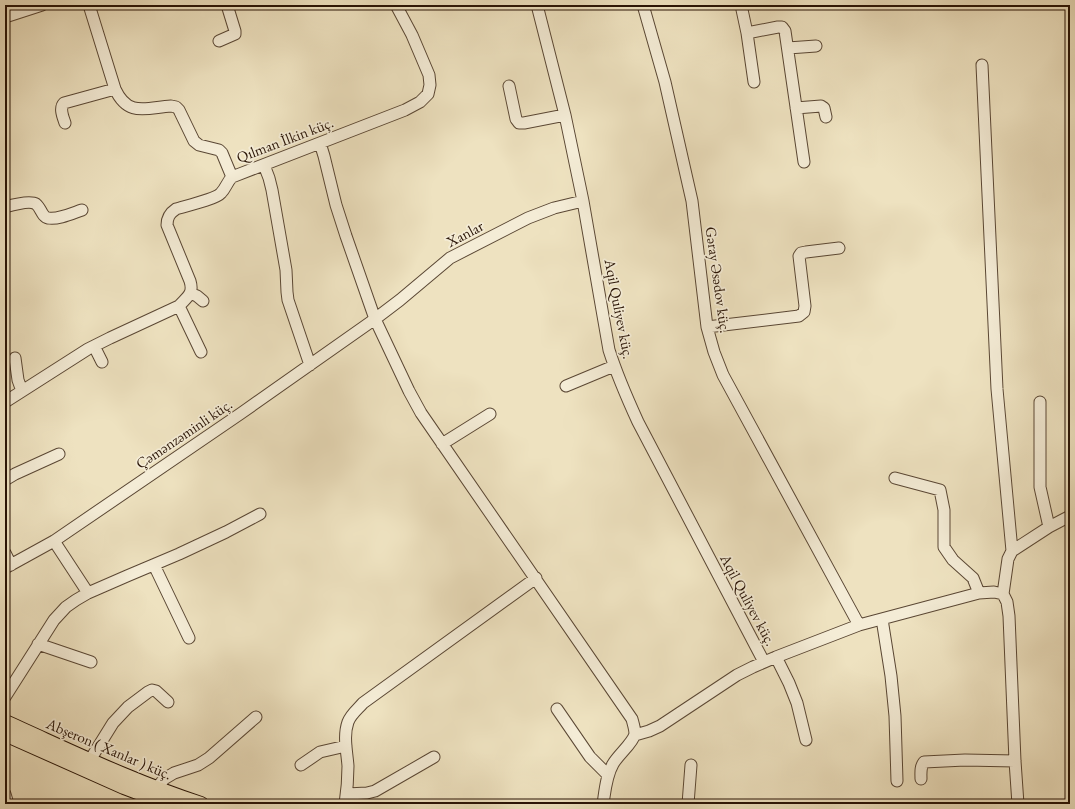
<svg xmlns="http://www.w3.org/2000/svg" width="1075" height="809" font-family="'EB Garamond',serif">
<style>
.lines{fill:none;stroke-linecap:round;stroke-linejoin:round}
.minor-casing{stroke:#5a4734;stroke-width:13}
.major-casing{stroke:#281305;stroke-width:16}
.minor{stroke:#f4ecd6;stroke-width:11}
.major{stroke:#eee2c0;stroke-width:14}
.rail-casing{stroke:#281305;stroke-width:4.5}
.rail{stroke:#f4ecd6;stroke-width:3;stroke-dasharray:9;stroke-linecap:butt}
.labels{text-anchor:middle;stroke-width:3.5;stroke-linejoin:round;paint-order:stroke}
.street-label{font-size:15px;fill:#281305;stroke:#f4ecd6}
</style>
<rect width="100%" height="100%" fill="#eee2c0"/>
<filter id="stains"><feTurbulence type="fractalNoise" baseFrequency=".005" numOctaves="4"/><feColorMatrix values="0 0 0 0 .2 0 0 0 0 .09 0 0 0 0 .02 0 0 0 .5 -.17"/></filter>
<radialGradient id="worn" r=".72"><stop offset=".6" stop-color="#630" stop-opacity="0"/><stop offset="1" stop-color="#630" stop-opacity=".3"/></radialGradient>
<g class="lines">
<g class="minor-casing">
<path id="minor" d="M89,5l26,84c13,28 30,19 56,17l5,1 3,3 15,31 5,4 20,5 3,3 10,24
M537,5l28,110 18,86 26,149c8,25 18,48 29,72l126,240
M643,5l22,77 27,119 15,126 7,25 9,23 136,250
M741,5l6,28 31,-6h4l3,4 19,131
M5,17l37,-12
M747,33l7,49
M219,41l16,-7v-3l-8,-26
M788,48l28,-2
M982,65l15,324 15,162 -4,8 -5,35 4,8 2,14 6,145 3,43
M509,86l7,33 3,4h5l41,-8
M796,108l25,-2 3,2 2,9
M65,123c-2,-6 -6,-15 -1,-20l51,-14
M320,143l4,13 12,49 10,31 29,83 34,72 12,22 211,306c1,4 3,10 3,15 -2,9 -17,21 -22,30 -7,12 -8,27 -10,40
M264,165l5,13 3,12 14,80 1,22 1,8 22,65
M5,207c7,-2 25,-7 31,-3 5,4 6,13 12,14 10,2 25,-5 34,-8
M190,293l7,3 6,5
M179,306l22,46
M707,327l92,-11 5,-4 1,-6 -6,-50 2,-3 5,-1 33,-4
M94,346l8,16
M15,358l3,22 4,11
M566,386l48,-20
M5,402l83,-53 22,-11 69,-32c8,-9 15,-12 11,-25l-23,-56c0,-8 3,-12 9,-16 10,-3 40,-10 45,-16 5,-5 6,-11 11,-16l173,-67 15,-8 8,-8 2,-9 -1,-10 -17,-40 -16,-30
M1040,402v85l9,40
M442,444l48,-30
M895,478l45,12 4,20v37l9,13 20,18 6,15
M5,480l10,-6 44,-20
M54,541l34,52
M1012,551l37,-24 21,-11
M5,553l6,12
M154,565l35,73
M5,568l49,-27 186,-127 135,-95 25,-19 50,-42 78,-40 26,-10 29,-7
M882,619l9,57 4,40 2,65
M38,644l53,18
M776,657l13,26 8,20 9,37
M5,697l49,-77 12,-13 10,-7 12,-7 39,-17 52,-22 47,-22 34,-18
M557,709l33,48 18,18
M635,735l14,-4 11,-5 77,-51 16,-8 23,-10 83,-32 120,-32 15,-1 9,2
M90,760l23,-37 15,-16 20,-15 4,-2 4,1 12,11
M301,765l19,-13 26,-6
M921,779c0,-6 -1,-12 3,-17l41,-2 50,1
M156,789l8,-10 10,-6 24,-8 11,-7 47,-41
M5,794l3,10
M347,794l20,-1 8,-2 59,-34
M345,804c2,-13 3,-25 3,-38 -1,-14 -5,-30 0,-44 3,-8 10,-13 15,-19l173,-125
M688,804l3,-39"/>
</g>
<g class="major-casing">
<path id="major" d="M5,722c65,29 128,60 196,82
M5,734l119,53 45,17"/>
</g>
<use href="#minor" class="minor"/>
<use href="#major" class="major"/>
<g class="rail-casing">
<path id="rail" d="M5,8l8,-3"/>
</g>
<use href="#rail" class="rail"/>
</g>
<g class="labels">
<g class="street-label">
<text transform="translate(285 140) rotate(-21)" y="5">Qılman İlkin küç.</text>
<text transform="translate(465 234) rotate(-28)" y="5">Xanlar</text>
<text transform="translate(718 280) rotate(82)" y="5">Gəray Əsədov küç.</text>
<text transform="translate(619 309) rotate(79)" y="5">Aqil Quliyev küç.</text>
<text transform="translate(184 434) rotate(-34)" y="5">Çəmənzəminli küç.</text>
<text transform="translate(748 600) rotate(62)" y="5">Aqil Quliyev küç.</text>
<text transform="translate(109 749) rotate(23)" y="5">Abşeron ( Xanlar ) küç.</text>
</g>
</g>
<rect width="1075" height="809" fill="none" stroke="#eee2c0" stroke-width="20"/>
<rect x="6" y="6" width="1063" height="797" fill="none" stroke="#281305" stroke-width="2"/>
<rect x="10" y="10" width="1055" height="789" fill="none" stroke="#281305"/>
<rect width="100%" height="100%" filter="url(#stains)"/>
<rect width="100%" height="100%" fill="url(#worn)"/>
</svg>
